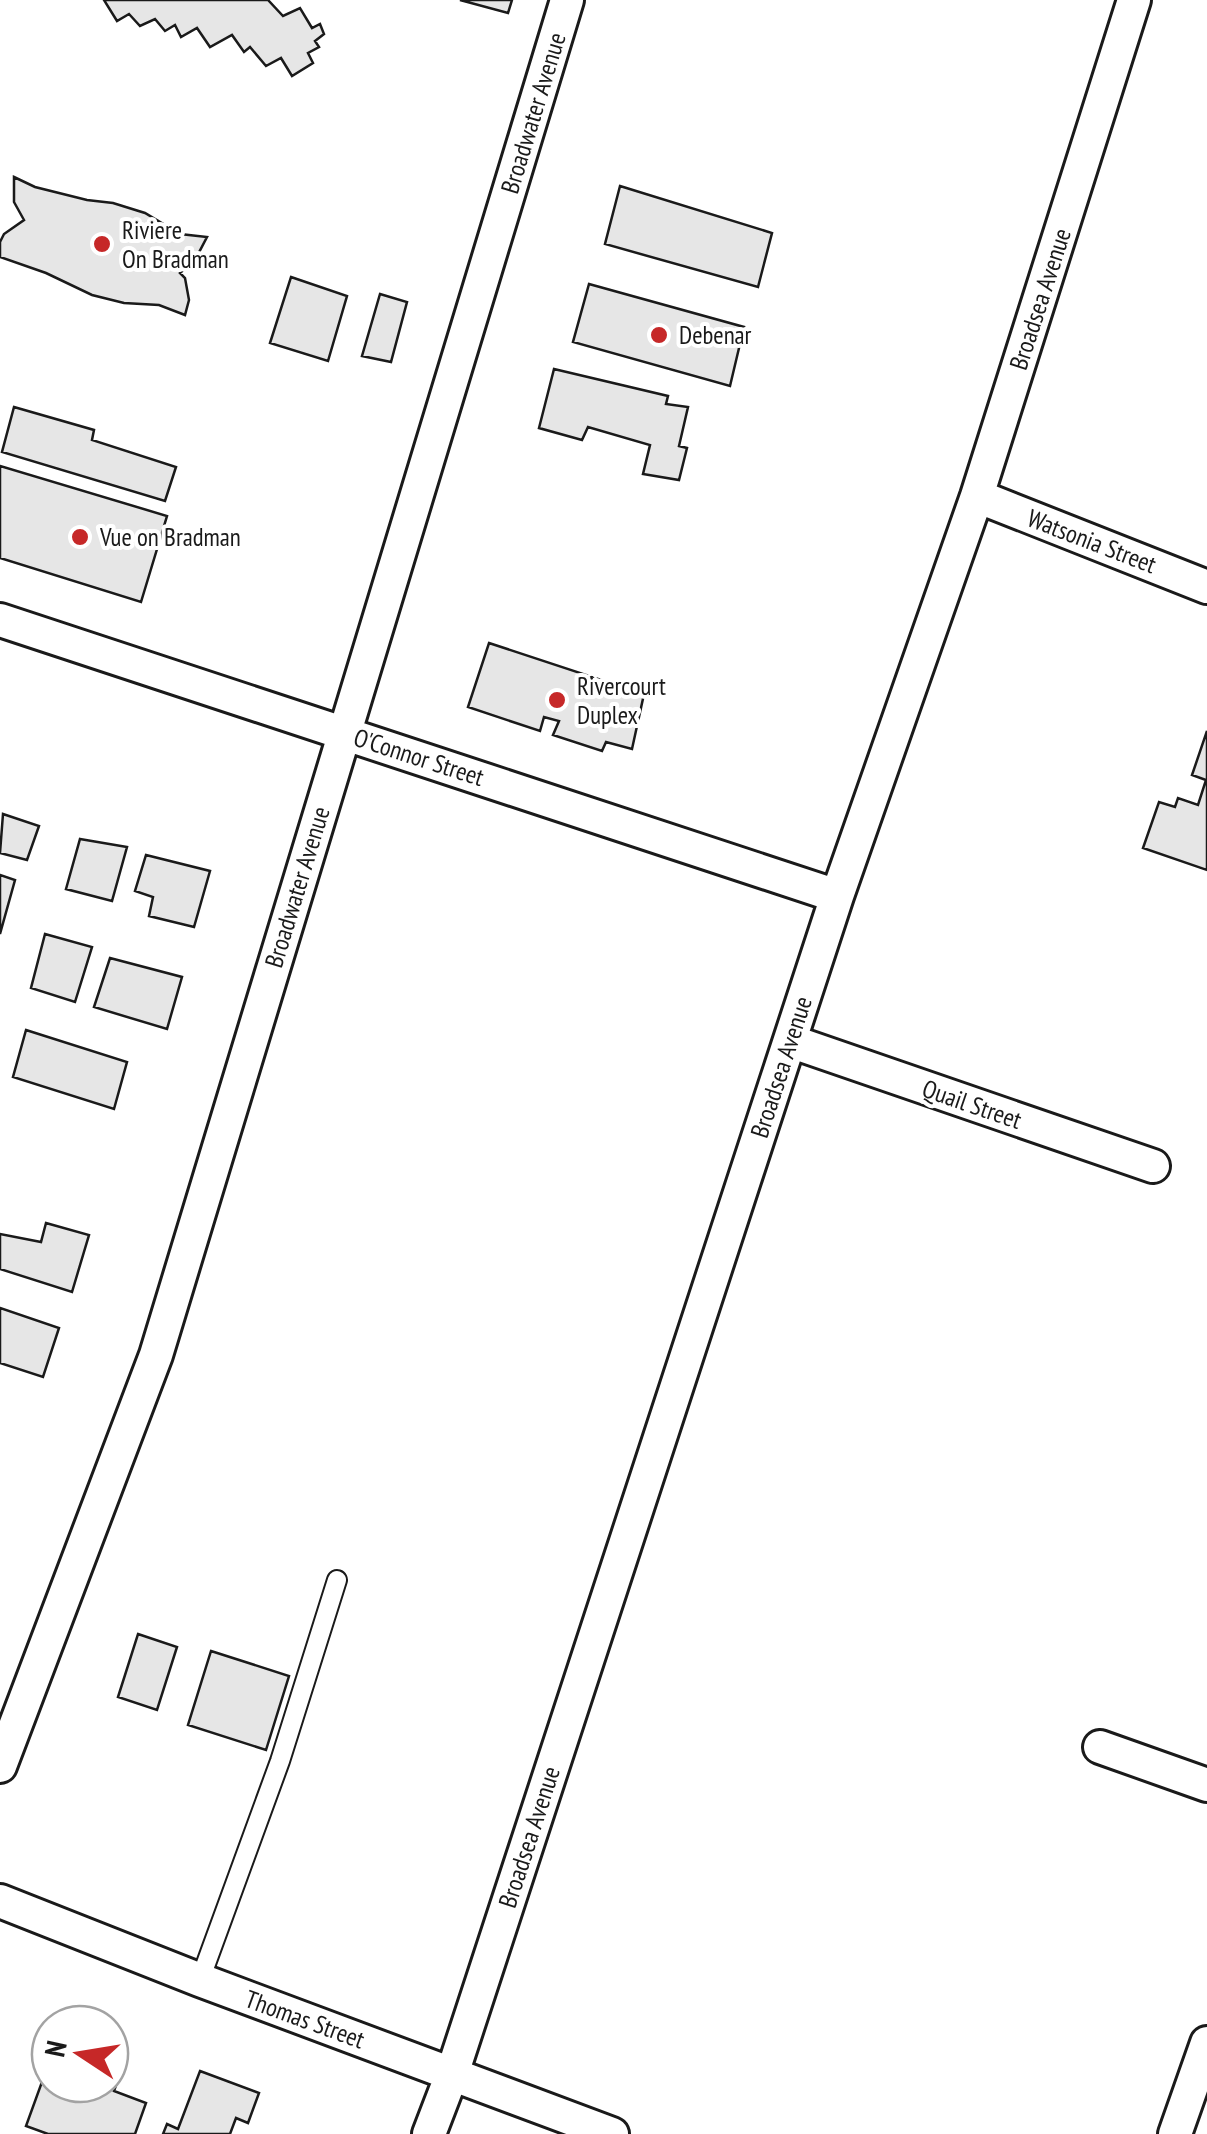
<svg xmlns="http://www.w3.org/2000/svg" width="1207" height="2134" font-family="'PT Sans Narrow',sans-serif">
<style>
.building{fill:#e6e6e6;stroke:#1a1a1a;stroke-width:2.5}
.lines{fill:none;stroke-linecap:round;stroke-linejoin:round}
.lane-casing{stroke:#1a1a1a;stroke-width:22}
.street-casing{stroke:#1a1a1a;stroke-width:38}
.lane{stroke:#fff;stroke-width:18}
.street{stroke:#fff;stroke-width:32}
.poi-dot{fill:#c62828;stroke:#fff;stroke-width:4}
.labels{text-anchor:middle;stroke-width:8;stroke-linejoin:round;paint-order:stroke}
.street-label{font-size:25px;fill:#1a1a1a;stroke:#fff}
.poi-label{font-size:25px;fill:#1a1a1a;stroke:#fff;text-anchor:start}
</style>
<rect width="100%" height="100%" fill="#fff"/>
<path class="building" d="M104,0h164l15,16 17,-8 12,20 8,-4 4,10 -9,7 4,6 -11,6 5,10 -21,13 -11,-18 -15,8 -16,-19 -6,5 -12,-17 -22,12 -13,-19 -16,9 -6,-12 -10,6 -10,-12 -15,7 -11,-12 -12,7z
M460,0h52l-4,13z
M14,177l21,10 52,13 26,3 32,10 35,21 27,3 -12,23 -15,13 5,5 4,22 -4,15 -26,-10 -35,-2 -32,-8 -46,-22 -46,-16v-15l4,-8 20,-14 -10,-18z
M620,186l152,47 -14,54 -153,-43z
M291,277l56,19 -19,65 -58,-18z
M589,284l155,43 -14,59 -157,-44z
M380,294l27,8 -16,60 -29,-6z
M554,369l114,27 -2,8 22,3 -9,39 8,2 -8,32 -36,-6 7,-29 -62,-18 -6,13 -43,-12z
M14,407l80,23 -2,10 84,27 -11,34 -163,-49z
M0,466l167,50 -26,86 -141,-44z
M489,643l155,51 -12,55 -26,-7 -4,9 -49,-16 6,-14 -15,-4 -4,14 -72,-24z
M1207,731v139l-64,-22 16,-46 16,5 3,-9 20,7 8,-25 -14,-5z
M3,814l36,12 -12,34 -27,-7z
M80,839l47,8 -15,54 -46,-12z
M146,855l64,16 -16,56 -45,-11 4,-19 -18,-6z
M0,875l15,5 -15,54z
M45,934l47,13 -17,55 -44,-14z
M110,958l72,19 -15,52 -73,-22z
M26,1030l101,32 -13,47 -101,-32z
M46,1223l43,12 -17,57 -72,-23v-35l41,8z
M0,1308l59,20 -16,49 -43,-14z
M138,1634l39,13 -20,63 -39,-13z
M211,1651l78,25 -23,74 -78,-25z
M110,2047l17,7 -13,37 32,12 -11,31h-87l-22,-8 21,-58 3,1v15h60z
M200,2071l59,22 -11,30 -12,-5 -6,16h-67l4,-10 11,5z"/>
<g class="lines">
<g class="lane-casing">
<path id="lane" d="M200,1980l80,-219 57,-181"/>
</g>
<g class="street-casing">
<path id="street" d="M977,496l230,91
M0,620l837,276
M790,1041l363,125
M1100,1747l107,38
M0,1766l156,-411 411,-1355
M0,1901l200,79 412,154
M429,2134l23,-60 385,-1178 140,-400 157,-496
M1175,2134l32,-91"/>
</g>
<use href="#lane" class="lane"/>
<use href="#street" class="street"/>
</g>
<g class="poi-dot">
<circle cx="102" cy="244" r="10"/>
<circle cx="659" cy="335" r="10"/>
<circle cx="80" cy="537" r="10"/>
<circle cx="557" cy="700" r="10"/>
</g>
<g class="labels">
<g class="street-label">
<text transform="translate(533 113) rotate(-73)" y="9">Broadwater Avenue</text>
<text transform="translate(1040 299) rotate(-72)" y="9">Broadsea Avenue</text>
<text transform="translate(1092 541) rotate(21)" y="9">Watsonia Street</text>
<text transform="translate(419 757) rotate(18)" y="9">O'Connor Street</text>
<text transform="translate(297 887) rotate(-73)" y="9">Broadwater Avenue</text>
<text transform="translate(781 1067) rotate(-72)" y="9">Broadsea Avenue</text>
<text transform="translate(972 1104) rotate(19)" y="9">Quail Street</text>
<text transform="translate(529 1837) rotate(-72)" y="9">Broadsea Avenue</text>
<text transform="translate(305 2019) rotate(20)" y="9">Thomas Street</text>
</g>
<g class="poi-label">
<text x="122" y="239">Riviere<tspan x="122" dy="29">On Bradman</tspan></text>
<text x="679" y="344">Debenar</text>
<text x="100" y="546">Vue on Bradman</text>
<text x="577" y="695">Rivercourt<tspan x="577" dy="29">Duplex</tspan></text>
</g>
</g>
<g transform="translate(80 2054) rotate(282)"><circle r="48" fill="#ffffff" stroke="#a3a3a3" stroke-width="2.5"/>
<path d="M0-8L18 38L0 25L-18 38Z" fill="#c62828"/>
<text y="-15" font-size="28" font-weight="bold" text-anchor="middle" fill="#1a1a1a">N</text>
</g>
</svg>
